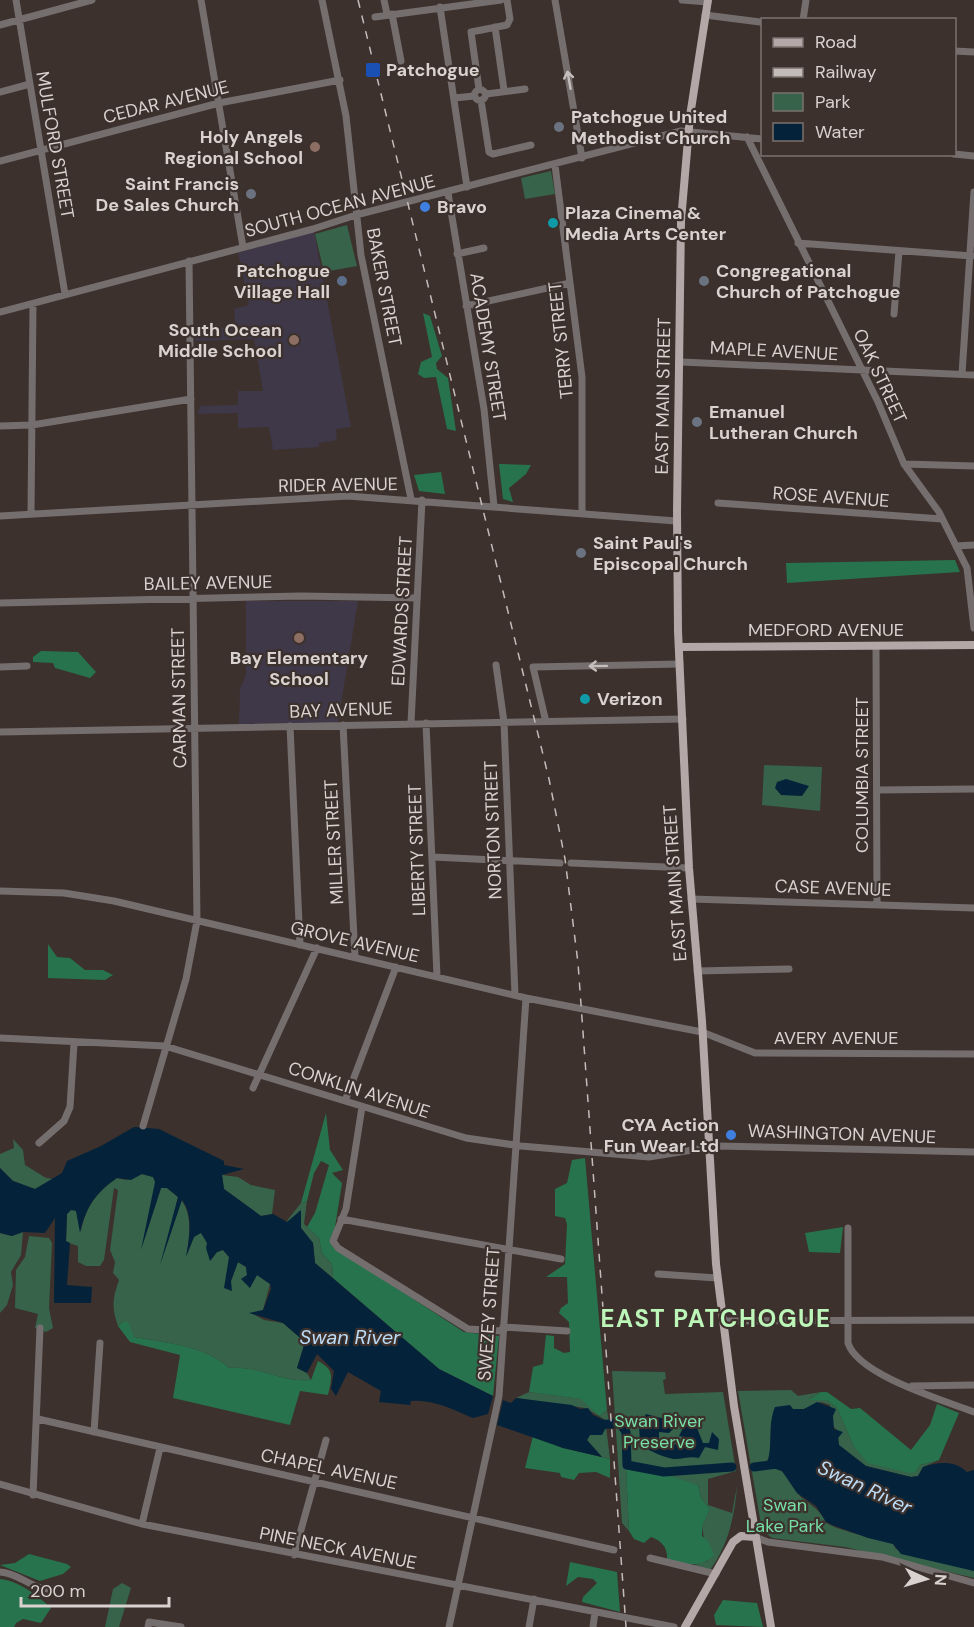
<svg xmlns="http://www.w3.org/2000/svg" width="974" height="1627" font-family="'DM Sans',sans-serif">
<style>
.education{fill:#3f3849}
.green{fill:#36634a}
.forest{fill:#27734d}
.water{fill:#04233b;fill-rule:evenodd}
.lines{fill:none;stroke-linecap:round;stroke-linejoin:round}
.river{stroke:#04233b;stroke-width:9}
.minor{stroke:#756e6f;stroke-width:7}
.major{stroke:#b4a7a8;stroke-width:8}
.rail{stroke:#c4bcb9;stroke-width:1.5;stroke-dasharray:8 8;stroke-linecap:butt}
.oneway{stroke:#c5bebc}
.transit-dot{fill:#1a4fb4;stroke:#3c312c;stroke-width:2}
.worship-dot{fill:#6b7280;stroke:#3c312c;stroke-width:2}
.education-dot{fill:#8d6e63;stroke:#3c312c;stroke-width:2}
.shop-dot{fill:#3f7fe0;stroke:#3c312c;stroke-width:2}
.culture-dot{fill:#0f9aa8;stroke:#3c312c;stroke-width:2}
.service-dot{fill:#5c6f8a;stroke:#3c312c;stroke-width:2}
.labels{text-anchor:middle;stroke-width:4.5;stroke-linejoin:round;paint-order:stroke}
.poi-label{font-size:18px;font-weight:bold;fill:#d9d2cf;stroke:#3c312c;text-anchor:start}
.street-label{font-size:18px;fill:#d9d2cf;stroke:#3c312c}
.park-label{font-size:18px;fill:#78dfa7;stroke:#3c312c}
.water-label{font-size:20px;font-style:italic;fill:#bcdbf6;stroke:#3c312c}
.district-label{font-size:24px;font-weight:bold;letter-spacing:1.5px;fill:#bdf6b9;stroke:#3c312c}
</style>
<rect width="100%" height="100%" fill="#3c312c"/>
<path class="education" d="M314,231l37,196 -15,2 1,11 -18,3v4l-46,3 -4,-23 -31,1v-15l-40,1 2,-8 38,-1v-14h25l-9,-52 -59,2v-12l41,-2 -2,-18 15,-4 -11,-52z
M246,601h112l-20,121 -99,2 1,-35 6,-14z"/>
<path class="green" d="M551,171l4,23 -30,5 -4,-21z
M347,225l10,41 -33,6 -9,-38z
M764,765l58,2 -2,44 -58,-6z
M13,1139l10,11 2,15 21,13 7,1 -18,10 -22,-8 -13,-13v-14l14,-6z
M142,1174l11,3 3,5 -13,60 18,-54h6l11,9 -13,53 16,-50c12,15 8,36 6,54l7,-17 7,-5 6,11 4,17 6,-8 6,-2 6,7 2,24 7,-19 8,5 3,21 8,-13 13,9 -7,26 -12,3 13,7 19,3 22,19 -8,26 10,5 4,7c-29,3 -52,-15 -82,-12 -25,-23 -63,-25 -95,-31l-11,-15 -5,4c-7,-20 -5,-28 1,-46l-6,-7 2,-11 -5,-12 8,-60 -4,-2 -10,72 -4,6h-14l-8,-4v-16l-12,-4 1,-28 4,-4h5l5,21c5,-25 15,-38 36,-53l9,2z
M222,1175l16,2 13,8 24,5 -3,24 -11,2 -37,-27z
M307,1201l-3,23 15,14 3,15 10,11 1,14 -18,-15 -2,-20 -12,-15 -2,-17 -5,7 -8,4 15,-19z
M23,1232l-2,23 -10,17 2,13 -6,20 -7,8v-80l12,3z
M29,1236l20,2 3,5 -3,65 4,20 -7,4 -11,-4 3,-14 -23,-6 1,-38 9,-13z
M612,1371l53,1 1,7 -3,1 2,14 58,-2 13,79 -28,8v26l24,8 5,-27c-2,29 -9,60 -27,84l-16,-5 14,-4 -6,-34 8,-18 -9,-11 -3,-13 -72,-17 3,63 -7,-8z
M791,1390l7,6 23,-4 -12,7 18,1 10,8 17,39 62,25 4,-7 19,-5 -16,7 -5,9 -7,1 -45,-11 -27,-21 -1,-14 -6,-6 -2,-20 -9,-3 -17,7h-11l-22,12 -1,35 -5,8 2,4c22,-2 22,19 35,30 11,9 16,10 24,24l-4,-3c7,11 53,18 71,25l3,5 78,22v7l-129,-31 -73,-9 -10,-8 -24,-139z
M529,1392l53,7 17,17 8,-6 2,12 -24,-14 -69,-10z
M606,1426l4,33 -8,-2 -15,-17 3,-5h7z
M122,1583l9,5 -12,39h-14l8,-38z"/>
<path class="forest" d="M423,313l7,3 12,40 -6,7 1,6 11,9 8,53 -9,-2 -11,-52 -12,1 -6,-4 3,-12 11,-5z
M499,464l32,1 -5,9 -17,14 4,14 -10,-3z
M441,472l4,22 -26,-3 -5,-16z
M955,560l5,12 -173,11 -1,-20z
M41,651l37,1 18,20 -6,6 -35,-10 -2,-5 -20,-1v-5z
M48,944l9,13 13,1 15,12h18l10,5 -8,5 -57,-2z
M326,1113l4,37 13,20 -11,3 10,10 -10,63 132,86 35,4 -6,60 -54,-27 -106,-91 -1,-14 -10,-11 -3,-15 -12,-11 8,-14 14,-48 -8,-4 -7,12 -7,28 -6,2z
M585,1158l22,252 -8,6 -18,-17 -52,-7 4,-25 10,-3 3,-29 8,1v12l10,5 6,-1 -1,-30 -10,-9 2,-5 7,-5 -1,-26h-21l19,-13 2,-40 -2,-6 -10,-2v-27l12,-6 5,-23z
M843,1227l-3,26 -31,-1 -4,-19z
M123,1322h5l6,15c32,6 70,8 95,31 30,-3 53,15 82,12l7,-19c17,9 14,16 10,34l-28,-4 -10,34 -117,-27 7,-43 -50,-13 -12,-16z
M821,1392h6l24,17 9,-1 51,42 19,-25 7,-21 22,9 -20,47 -19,5 -4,7 -6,1 -42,-10 -14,-16 -17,-39 -10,-8h-19z
M533,1436l30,12 47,11v19l-14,-6 -17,1 -5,7 -13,-3 -1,-4 -35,-5z
M626,1468l38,6 34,11 3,13 9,11 -8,18v9l6,5 6,14c-13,15 -31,8 -47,5 1,-12 -5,-19 -16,-23l-7,6 -10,-4 -5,-8z
M29,1554l38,10 4,3 -8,7 -23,7 -40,-16 15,-2z
M570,1562l47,10 3,40 -38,-10 1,-5 14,-14 -4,-4 -15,-2 -12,9z
M0,1579c19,2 37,16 51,29l-10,15 -18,-4 -7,4 -2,4h-14z
M723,1600l34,3 6,24 -47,-2 -2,-10z"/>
<path class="water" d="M786,779l23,7 -7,10 -21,-1 -6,-7 2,-6z
M134,1127l25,2 65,32v4l20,4 -22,6 2,14 37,27 12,-2 14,8 14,-12v18l12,15 2,20 124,106 54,27 -5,18 -15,4c-19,-8 -40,-19 -62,-17l-1,4 -31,-3 2,-11 -33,-19 -12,24 -5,-7 3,-18 -17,-17 -10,19 -10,-5 8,-26 -22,-19 -34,-10 14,-3 8,-21 -1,-5 -13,-9 -7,13 -9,-9 6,-4 -1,-8 -8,-5 -7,19 1,10 -8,-3 5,-31 -6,-7 -6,2 -7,9 -4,-13 1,-5 -6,-10 -7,4 -8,20c3,-18 8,-41 -4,-57l-22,65 18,-68 -11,-9h-6l-20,62 14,-68 -2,-5 -11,-3 -11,6 -14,-2c-22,15 -31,29 -37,55l-4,-22 -5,-1 -4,4 -1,27 4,2 -3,42 25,2 -1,16h-37l1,-85 -10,15 -22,-1 -11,4 -12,-3v-65l13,13 22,8 27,-16 5,-12 34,-15z
M516,1398l56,7 8,4 8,-1 5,7 16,7 -7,13h-12l-3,5 15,17 -39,-9 -66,-23 6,-25 8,3z
M817,1402l19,7 -3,7 1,13 9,3 -5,6 1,7 27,21 45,11 7,-1 5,-9c16,-5 31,-7 44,5l7,-2v101l-73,-17 -8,-10 -25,-6 -36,-13 -6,-3 -10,-16 -19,-13 -15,-22 -16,-5c8,-19 1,-40 9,-59l15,-2 3,4h11z
M646,1414l15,4 18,-3 18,13 6,15h6l3,-11 7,7 -1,11 -13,-3 -6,11c-9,-2 -15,1 -24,1 -8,0 -31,-10 -35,-16l-1,-18zM680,1422l3,6 -4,8 10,2 -2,7 -8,-3 -12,7 -8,-2v-15l10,1z"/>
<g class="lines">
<path class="river" d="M599,1425l21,-2 6,9 1,33 37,7 68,-5
M754,1467l23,-3"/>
<path class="minor" d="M16,0l49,294
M201,0l42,247
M322,0l24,116 15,139 50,244
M384,0l3,14
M555,0l27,158
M682,0l26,2
M440,7l27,180
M392,14l9,47
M705,15l55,7
M375,17l126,-17
M803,20l3,-20
M0,25l92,-25
M495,27l9,63
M954,51l20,1
M479,89l-8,-57 36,-7 3,-6 -3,-19
M474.5 95a5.5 5.5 0 1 1 11 0a5.5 5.5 0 1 1-11 0Z
M0,92l30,-8
M486,94l39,-5
M454,98l20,-2
M481,100l8,52 4,2 38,-9
M747,137l131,265 26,62 35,48 28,56 7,60
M954,154l20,2
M0,161l219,-58 121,-23
M555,165l27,212v136
M448,193l36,216 10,97
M798,243l174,13
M457,254l27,-6
M466,306l104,-23
M0,312l313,-83 43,-14 325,-84 81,8
M894,314l5,-63
M681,362l293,13
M962,374l12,-182
M0,426l32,-1 159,-26
M904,464l70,2
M718,503l224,16
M31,514l2,-210
M0,516l348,-20 328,25
M956,546l18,-1
M0,603l301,-7 116,2
M876,646l1,258
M496,665l8,57 11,273
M0,667l27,-1
M546,722l-13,-55 147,-3
M411,723l11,-223
M426,723l11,253
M343,725l12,232
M290,726l10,219
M0,732l683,-13
M877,790l97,-1
M433,857l127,6
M571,863l118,5
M0,891l64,2 50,8 412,97 176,34 53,21 219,1
M691,899l283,9
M697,971l92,-2
M0,1038l165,8 301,92 55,8 128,11 68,-11 257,6
M253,1088l64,-140
M345,1101l51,-134
M362,1107l-16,102 -13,32 5,7 130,81 35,2
M143,1126l43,-147 11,-58 -8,-660
M39,1143l25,-22 6,-14 4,-64
M341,1219l220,40
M848,1228v115c10,32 95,57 126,69
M658,1274l59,4
M723,1321l251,-1
M503,1327l64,4
M912,1386l62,-1
M38,1419l576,131
M94,1432l6,-89
M0,1484l142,40 532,103
M33,1495l7,-167
M142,1524l18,-76
M755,1537l13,5 114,15 92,26
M294,1555l32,-115
M650,1558l66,16
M0,1572c20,1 33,19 53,17
M148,1627l1,-5 32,5
M449,1627l50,-231 27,-398
M529,1627l5,-28
M593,1627l2,-15"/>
<path class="major" d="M708,0l-18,116 -9,105 -4,290 1,120 11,237 13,153 14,243 18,142 37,221
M679,647l295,-2
M685,1627l48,-85 8,-6 14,1"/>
<path class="rail" d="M358,0l191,779 16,80 13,104 48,664"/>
</g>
<defs><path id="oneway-shaft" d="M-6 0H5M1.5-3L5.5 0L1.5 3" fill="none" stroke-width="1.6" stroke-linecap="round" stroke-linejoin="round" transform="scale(1.5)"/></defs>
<g class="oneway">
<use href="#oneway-shaft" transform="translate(569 80) rotate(-100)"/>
<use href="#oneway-shaft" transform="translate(598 666) rotate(179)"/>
</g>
<rect class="transit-dot" x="365" y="62" width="16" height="16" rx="3"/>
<g class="worship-dot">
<circle cx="559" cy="127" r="6"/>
<circle cx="251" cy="194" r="6"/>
<circle cx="704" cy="281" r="6"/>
<circle cx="697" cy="422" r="6"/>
<circle cx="581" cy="553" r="6"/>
</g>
<g class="education-dot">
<circle cx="315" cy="147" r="6"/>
<circle cx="294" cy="340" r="6"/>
<circle cx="299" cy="638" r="6"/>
</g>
<g class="shop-dot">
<circle cx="425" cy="207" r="6"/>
<circle cx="731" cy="1135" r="6"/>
</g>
<g class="culture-dot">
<circle cx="553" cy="223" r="6"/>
<circle cx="585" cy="699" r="6"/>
</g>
<circle class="service-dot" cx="342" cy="281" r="6"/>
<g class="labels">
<g class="poi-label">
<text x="386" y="76">Patchogue</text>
<text x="571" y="123">Patchogue United<tspan x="571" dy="21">Methodist Church</tspan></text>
<text x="303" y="143" text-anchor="end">Holy Angels<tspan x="303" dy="21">Regional School</tspan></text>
<text x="239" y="190" text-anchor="end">Saint Francis<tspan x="239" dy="21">De Sales Church</tspan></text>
<text x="437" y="213">Bravo</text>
<text x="565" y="219">Plaza Cinema &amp;<tspan x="565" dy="21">Media Arts Center</tspan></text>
<text x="330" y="277" text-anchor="end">Patchogue<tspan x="330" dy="21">Village Hall</tspan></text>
<text x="716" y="277">Congregational<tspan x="716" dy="21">Church of Patchogue</tspan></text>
<text x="282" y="336" text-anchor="end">South Ocean<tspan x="282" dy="21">Middle School</tspan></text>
<text x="709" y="418">Emanuel<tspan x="709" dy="21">Lutheran Church</tspan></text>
<text x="593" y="549">Saint Paul's<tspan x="593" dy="21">Episcopal Church</tspan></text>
<text x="299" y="664" text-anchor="middle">Bay Elementary<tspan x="299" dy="21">School</tspan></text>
<text x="597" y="705">Verizon</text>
<text x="719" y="1131" text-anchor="end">CYA Action<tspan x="719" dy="21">Fun Wear Ltd</tspan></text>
</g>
<g class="street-label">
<text transform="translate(166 102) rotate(-14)" y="6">CEDAR AVENUE</text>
<text transform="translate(55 145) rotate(80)" y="6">MULFORD STREET</text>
<text transform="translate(340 206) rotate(-15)" y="6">SOUTH OCEAN AVENUE</text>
<text transform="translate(384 287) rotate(79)" y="6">BAKER STREET</text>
<text transform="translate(561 340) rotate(-96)" y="6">TERRY STREET</text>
<text transform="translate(488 347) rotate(81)" y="6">ACADEMY STREET</text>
<text transform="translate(774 351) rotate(3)" y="6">MAPLE AVENUE</text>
<text transform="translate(880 376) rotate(65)" y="6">OAK STREET</text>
<text transform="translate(663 396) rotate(-89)" y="6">EAST MAIN STREET</text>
<text transform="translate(338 485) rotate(-1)" y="6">RIDER AVENUE</text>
<text transform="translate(831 497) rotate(4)" y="6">ROSE AVENUE</text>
<text transform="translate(208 583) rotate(-1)" y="6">BAILEY AVENUE</text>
<text transform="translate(402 611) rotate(-87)" y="6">EDWARDS STREET</text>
<text x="826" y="636">MEDFORD AVENUE</text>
<text transform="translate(179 698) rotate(-91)" y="6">CARMAN STREET</text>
<text transform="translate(341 710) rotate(-2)" y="6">BAY AVENUE</text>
<text transform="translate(862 775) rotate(-90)" y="6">COLUMBIA STREET</text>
<text transform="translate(493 830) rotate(-92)" y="6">NORTON STREET</text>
<text transform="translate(334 842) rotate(-93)" y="6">MILLER STREET</text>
<text transform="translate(417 850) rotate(-92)" y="6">LIBERTY STREET</text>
<text transform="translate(675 883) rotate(-94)" y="6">EAST MAIN STREET</text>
<text transform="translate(833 888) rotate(2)" y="6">CASE AVENUE</text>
<text transform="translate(355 942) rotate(13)" y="6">GROVE AVENUE</text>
<text x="836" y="1044">AVERY AVENUE</text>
<text transform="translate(359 1090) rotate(18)" y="6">CONKLIN AVENUE</text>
<text transform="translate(842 1134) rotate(2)" y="6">WASHINGTON AVENUE</text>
<text transform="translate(489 1314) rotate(-86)" y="6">SWEZEY STREET</text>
<text transform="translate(329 1469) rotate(12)" y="6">CHAPEL AVENUE</text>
<text transform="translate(338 1548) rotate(11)" y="6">PINE NECK AVENUE</text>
</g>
<g class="park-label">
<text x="659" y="1427">Swan River<tspan x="659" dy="21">Preserve</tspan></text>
<text x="785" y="1511">Swan<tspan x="785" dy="21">Lake Park</tspan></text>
</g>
<g class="water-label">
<text x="350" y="1344">Swan River</text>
<text transform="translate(865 1487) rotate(25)" y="7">Swan River</text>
</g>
<g class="district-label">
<text x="716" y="1327">EAST PATCHOGUE</text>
</g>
</g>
<rect x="761" y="18" width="195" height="138" fill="#3c312c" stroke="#7b716d" stroke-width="1.5"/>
<rect x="773" y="38" width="30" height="9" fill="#b4a7a8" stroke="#7b716d" stroke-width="1.5"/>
<text x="815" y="48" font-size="18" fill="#d9d2cf">Road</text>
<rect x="773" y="68" width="30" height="9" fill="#c4bcb9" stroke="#7b716d" stroke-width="1.5"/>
<text x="815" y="78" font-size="18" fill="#d9d2cf">Railway</text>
<rect x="773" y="93" width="30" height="18" fill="#36634a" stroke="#7b716d" stroke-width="1.5"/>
<text x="815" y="108" font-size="18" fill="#d9d2cf">Park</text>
<rect x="773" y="123" width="30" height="18" fill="#04233b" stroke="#7b716d" stroke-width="1.5"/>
<text x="815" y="138" font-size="18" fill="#d9d2cf">Water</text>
<g transform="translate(926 1579) rotate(94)" stroke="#3c312c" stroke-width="4.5" paint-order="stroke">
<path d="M0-4.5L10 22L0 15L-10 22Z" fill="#d9d2cf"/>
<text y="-9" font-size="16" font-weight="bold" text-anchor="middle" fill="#d9d2cf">N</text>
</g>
<path d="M21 1597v9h148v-9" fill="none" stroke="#d9d2cf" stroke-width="3"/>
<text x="30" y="1597" font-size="18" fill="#d9d2cf" stroke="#3c312c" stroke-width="4.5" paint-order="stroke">200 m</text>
</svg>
